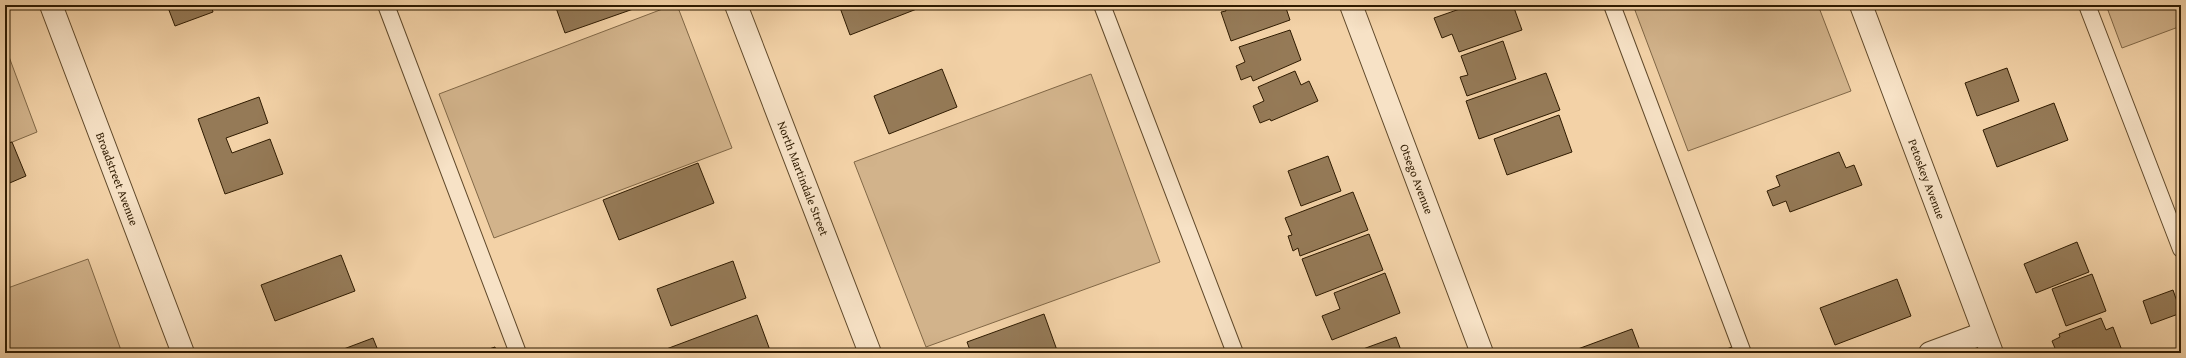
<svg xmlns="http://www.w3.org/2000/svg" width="2186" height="358" font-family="'Gentium Book Plus',serif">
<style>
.green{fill:#d2b38b;stroke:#806746}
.building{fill:#957a57;stroke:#2f1b01}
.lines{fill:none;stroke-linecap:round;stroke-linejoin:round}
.service-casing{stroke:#60492a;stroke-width:18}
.minor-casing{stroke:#60492a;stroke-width:24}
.tertiary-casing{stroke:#60492a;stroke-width:24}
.service{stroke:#f7e2c6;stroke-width:16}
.minor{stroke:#f7e2c6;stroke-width:22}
.tertiary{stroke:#f7e2c6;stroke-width:22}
.labels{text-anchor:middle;stroke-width:3;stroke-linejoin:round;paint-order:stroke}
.street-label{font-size:12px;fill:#2f1b01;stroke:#f7e2c6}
</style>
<rect width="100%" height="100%" fill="#f3d2a7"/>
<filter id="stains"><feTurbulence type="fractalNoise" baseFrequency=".005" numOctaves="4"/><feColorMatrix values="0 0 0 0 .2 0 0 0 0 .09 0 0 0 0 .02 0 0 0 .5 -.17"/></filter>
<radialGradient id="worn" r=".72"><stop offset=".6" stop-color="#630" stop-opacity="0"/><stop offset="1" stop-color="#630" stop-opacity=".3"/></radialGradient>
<path class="green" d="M673,5h4l55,143 -238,90 -55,-144z
M1633,5h185l33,86 -163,60z
M2106,5h75v21l-59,22z
M5,46l32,86 -32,13z
M1091,74l69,188 -234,85 -72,-185z
M88,259l34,94h-117v-64z"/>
<path class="building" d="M167,5h44l2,7 -38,14z
M555,5h83l1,2 -74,26z
M839,5h88l-77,30z
M1224,5h61l5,15 -59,21 -10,-29 5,-1z
M1471,5h42l9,25 -63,22 -7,-18 -10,4 -8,-20z
M1290,30l11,30 -48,21 -2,-5 -10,4 -5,-14 9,-4 -6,-15z
M1503,41l13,38 -49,17 -7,-19 8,-2 -7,-19z
M2007,68l12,33 -42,15 -12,-33z
M942,69l15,38 -68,27 -15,-38z
M1295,71l6,14 8,-4 9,20 -47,20 -1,-2 -10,4 -7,-17 11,-5 -6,-14z
M1546,73l14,37 -81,29 -13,-38z
M259,97l9,26 -42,15 6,15 38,-14 13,35 -58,20 -27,-75z
M2054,103l14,37 -71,27 -14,-37z
M1559,115l13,37 -65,23 -13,-36z
M12,142l14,34 -21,9v-41z
M1839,152l7,16 8,-3 8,20 -72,27 -4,-11 -13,5 -6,-15 13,-5 -4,-10z
M1328,156l13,35 -40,15 -13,-35z
M698,163l16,40 -95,37 -16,-40z
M1353,192l15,38 -68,26 -2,-8 -5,3 -5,-15 4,-1 -7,-17z
M1369,234l14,36 -67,26 -14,-37z
M2077,242l12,30 -53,21 -12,-29z
M341,255l14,36 -80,30 -14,-36z
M733,261l13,37 -75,28 -14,-37z
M1385,273l15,40 -68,27 -10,-24 18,-7 -6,-16z
M2092,274l14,37 -40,15 -14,-37z
M1897,279l14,37 -76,29 -15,-37z
M2173,290l8,23 -30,11 -8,-23z
M1044,314l14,39h-87l-4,-11z
M757,315l14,38h-109l-1,-2z
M2101,318l5,12 7,-3 10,26h-66l-5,-12 8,-4 -1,-3z
M1632,329l9,24h-74z
M1396,337l6,16h-50z
M373,338l6,15h-46z
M495,347l2,6h-20z
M1732,347l2,6h-18z"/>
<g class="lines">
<g class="service-casing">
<path id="service" d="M386,5l132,348
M1102,5l133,348
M1612,5l131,348
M2087,5l94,244"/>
</g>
<g class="minor-casing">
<g id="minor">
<path id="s1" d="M736,5l134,348"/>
<path id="s2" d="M1351,5l131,348"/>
<path id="s3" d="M1861,5l131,348"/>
<path d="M1930,353l54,-20"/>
</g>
</g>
<g class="tertiary-casing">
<g id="tertiary">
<path id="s4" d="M51,5l132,348"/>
</g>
</g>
<use href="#service" class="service"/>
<use href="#minor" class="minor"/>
<use href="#tertiary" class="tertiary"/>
</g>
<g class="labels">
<g class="street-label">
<text dy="4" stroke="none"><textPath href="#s4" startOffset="186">Broadstreet Avenue</textPath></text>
<text dy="4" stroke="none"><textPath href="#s1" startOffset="186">North Martindale Street</textPath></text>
<text dy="4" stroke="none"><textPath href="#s2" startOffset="186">Otsego Avenue</textPath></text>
<text dy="4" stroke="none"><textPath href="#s3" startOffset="186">Petoskey Avenue</textPath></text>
</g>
</g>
<rect width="2186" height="358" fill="none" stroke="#f3d2a7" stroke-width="20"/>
<rect x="6" y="6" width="2174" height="346" fill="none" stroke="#2f1b01" stroke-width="2"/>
<rect x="10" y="10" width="2166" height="338" fill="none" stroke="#2f1b01"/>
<rect width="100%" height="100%" filter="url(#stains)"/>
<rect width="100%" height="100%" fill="url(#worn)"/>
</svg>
